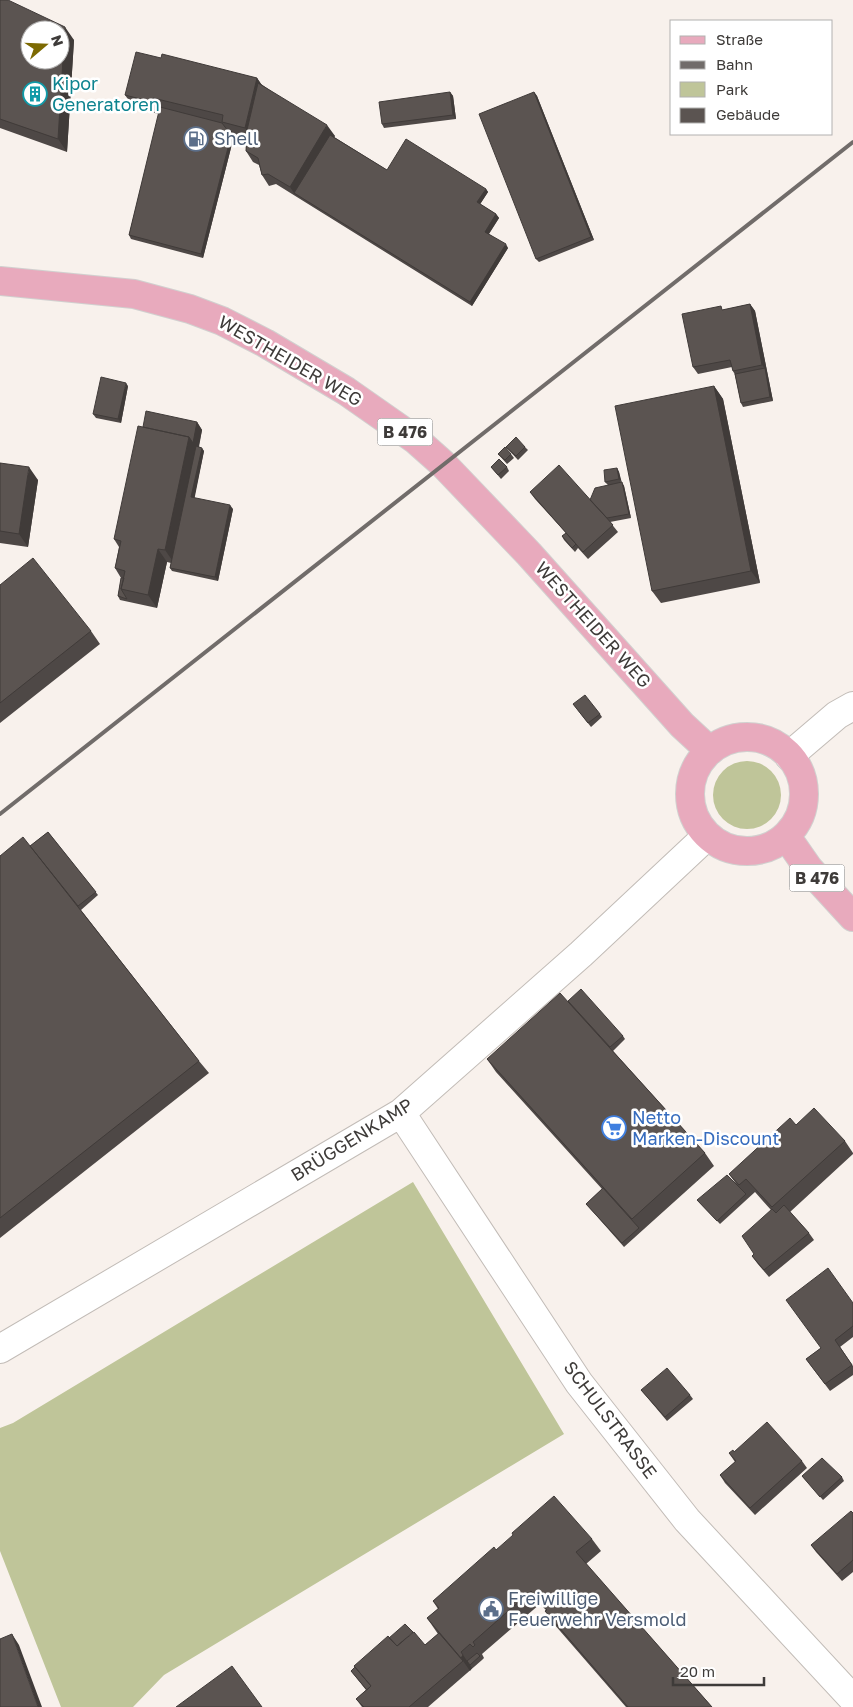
<svg xmlns="http://www.w3.org/2000/svg" width="853" height="1707" font-family="'Golos Text',sans-serif">
<style>
.green{fill:#bfc599}
.lines{fill:none;stroke-linecap:round;stroke-linejoin:round}
.minor-casing{stroke:#c2bcb7;stroke-width:30}
.major-casing{stroke:#d1d0cf;stroke-width:30}
.minor{stroke:#fff;stroke-width:28}
.major{stroke:#e8aabd;stroke-width:28}
.rail{stroke:#716c6a;stroke-width:4}
.wall{fill:#4e4846}
.shaded-wall{fill:#403b39}
.building{fill:#5b5451;stroke:#403b39;fill-rule:evenodd}
.labels{text-anchor:middle;stroke-width:5;stroke-linejoin:round;paint-order:stroke}
.shield{fill:#fff;stroke:#787674;stroke-width:1}
.shield-label{font-size:16px;font-weight:bold;fill:#3e3b39}
.culture-label{font-size:18px;fill:#0d838f;stroke:#fff;text-anchor:start}
.service-label{font-size:18px;fill:#4e5e75;stroke:#fff;text-anchor:start}
.street-label{font-size:18px;fill:#3e3b39;stroke:#fff}
.shop-label{font-size:18px;fill:#366cbe;stroke:#fff;text-anchor:start}
</style>
<rect width="100%" height="100%" fill="#f8f1ec"/>
<path class="green" d="M713 795a34 34 0 1 1 68 0a34 34 0 1 1-68 0Z
M413,1182l151,252 -400,241 -31,32h-72l-61,-156v-123l13,-5z"/>
<g class="lines">
<g class="minor-casing">
<path id="minor" d="M789,756l48,-41 16,-9
M401,1113l178,270 108,137 166,179
M0,1349l401,-236 180,-159 126,-118"/>
</g>
<g class="major-casing">
<path id="major" d="M0,281l134,13 56,15 32,12 43,22 81,48 70,49 27,24 86,90 153,171 27,25
M690 794a57 57 0 1 1 114 0a57 57 0 1 1-114 0Z
M786,836l23,33 44,48"/>
</g>
<use href="#minor" class="minor"/>
<use href="#major" class="major"/>
<path class="rail" d="M0,814l853,-672"/>
</g>
<path class="wall" d="M0,0l74,40 -7,112 -67,-24z
M161,58l96,20 4,6 74,52 -1,1 53,33 99,19 2,3 -8,12 16,10 3,4 -10,16 19,14 -36,58 -196,-122 -7,2 -7,-11 -3,-10 -6,-3 -7,-11v-12l-12,-3 -31,122 -72,-19 -2,-4 30,-121 -25,-6 -9,-13z
M450,92l3,4 3,23 -72,9 -2,-4z
M534,92l3,4 57,144 -55,22 -3,-3z
M750,304l5,7 18,90 -30,6 -2,-4 -6,-28 -2,-4 -1,-4 -34,7 -5,-7 30,-57z
M128,386l-7,37 -25,-5 -3,-4z
M714,386l9,13 37,184 -99,20 -9,-12z
M197,422l5,8 -3,17 5,4 -10,47 39,11 -15,72 -46,-10 -2,-3 1,-5 -4,-1 -10,46 -37,-8 -2,-4 3,-18 -6,-10 4,-21 -5,-8z
M506,447h19l3,3 -10,10z
M498,454h13l3,4 -7,6z
M0,463l38,17 -10,67 -28,-4z
M491,467h16l2,4 -8,8z
M617,468l2,4 2,10 3,4 7,32 -21,4 8,10 -30,27 -10,-11 -3,4 -11,-12 -2,-4 4,-3 -31,-34 -5,-7 60,8 18,-15 -3,-3z
M0,585l91,46 9,13 -100,79z
M573,704l27,10 2,3 -11,10z
M48,832l50,63 -17,15 118,151 10,12 -209,165v-382l30,-10z
M568,1001l55,35 2,3 -12,12 92,102 9,13 -90,81 -38,-43 16,-15 -106,-117 -9,-13z
M796,1125l49,16 8,12v1l-63,58 19,21 5,7 -45,37 -12,-14 -5,-7 2,-2 17,-44 -16,-18 -35,32 -23,-24 40,-15 -8,-11z
M853,1303v34l-13,10 13,19v9l-23,16 -24,-32 15,-11z
M641,1390l49,5 3,4 -26,22z
M729,1453l73,8 5,7 -52,47 -30,-32 -5,-8 15,-13z
M802,1476l40,1 2,4 -21,19z
M853,1513v59l-11,9 -26,-29 -5,-7z
M592,1539l9,12 -15,13 126,143h-86l-72,-83 -9,-13 1,-1 -6,-6 -58,50 2,4 -2,2 -54,47h-66l-6,-8 10,-9 -15,-19 38,-33 36,7 13,-11 -11,-16 11,-9 -5,-8 63,-51z"/>
<path class="shaded-wall" d="M65,27l9,13 -7,112 -9,-13z
M257,78l9,13 -12,50 -9,-13z
M450,92l3,4 3,23 -3,-4z
M534,92l3,4 57,144 -3,-3z
M153,98l9,13 -1,4 -9,-13z
M327,125l8,11 -37,59 -4,-2 -4,-6z
M232,132l2,4 -31,122 -2,-4z
M486,189l2,3 -9,14 -2,-4z
M496,214l3,4 -11,17 -3,-3z
M506,244l2,4 -36,58 -2,-4z
M750,304l5,7 18,90 -3,-4 -5,-29 -3,-3z
M126,383l2,3 -7,37 -3,-4z
M714,386l9,13 37,184 -9,-12z
M197,422l5,8 -28,133 -9,-13 24,-113z
M202,448l2,3 -10,50 -3,-4z
M29,467l9,13 -10,67 -9,-13z
M617,468l2,4 3,11 -3,-4z
M622,482l2,4 7,32 -2,-4z
M230,505l3,4 -15,72 -3,-4z
M158,549l9,13 -10,46 -9,-13z
M12,1634l7,11 23,62h-4z
M463,1655l9,13 -2,3 -9,-13z"/>
<path class="building" d="M0,0h8l57,27 -7,112 -58,-20zM30,30h30v30h-30z
M136,52l25,6 1,-4 95,24 -12,50 -23,-6 1,-7 -70,-17 -1,4 -27,-7z
M258,83l69,42 -37,62 -22,-13 -6,1 -4,-17 -12,-7 1,-21z
M450,92l3,23 -71,9 -3,-22z
M534,92l57,145 -55,22 -57,-145z
M160,107l62,16 6,8 4,1 -31,122 -72,-19z
M330,135l57,35 19,-31 80,50 -9,13 19,12 -11,18 21,12 -36,58 -176,-109z
M750,304l12,61 -29,6 -3,-11 -37,7 -11,-53 39,-8 1,4z
M765,368l5,29 -29,6 -6,-29z
M101,377l25,6 -8,36 -25,-5z
M714,386l37,185 -99,20 -37,-185z
M146,411l51,11 -4,21 -4,-6 -46,-10z
M138,426l51,11 -24,113 -7,-1 -10,46 -27,-6 4,-18 -10,-3 6,-27 -7,-2z
M516,437l9,10 -9,9 -10,-9z
M196,446l6,2 -11,49 39,8 -15,72 -45,-9z
M505,447l6,7 -6,6 -7,-6z
M499,459l8,8 -9,8 -7,-8z
M0,463l29,4 -10,67 -19,-3z
M559,465l54,60 -30,27 -53,-60z
M617,468l2,11 -14,3 -1,-12z
M622,482l7,32 -22,4 -17,-18 5,-12z
M566,533l10,11 -4,4 -10,-12z
M33,558l58,73 -91,72v-118z
M121,578h3l-3,11 6,10 -9,-3z
M585,695l15,19 -12,9 -15,-19z
M48,832l48,60 -18,14 -48,-60z
M23,837l176,224 -199,157v-362z
M581,989l42,47 -13,11 -42,-46z
M560,993l145,160 -73,66 -145,-160z
M814,1108l31,33 -73,66 -26,-28 -7,6 -10,-11 61,-56 6,7z
M727,1175l19,19 -29,27 -20,-21z
M603,1188l36,40 -17,15 -36,-39z
M784,1205l25,28 -45,37 -12,-14 2,-2 -12,-18 30,-27 4,4z
M828,1268l25,35v23l-18,14 17,25 -27,19 -19,-25 15,-11 -35,-48z
M667,1368l23,27 -25,22 -24,-27z
M767,1422l35,39 -52,47 -30,-33 16,-14 -7,-8 4,-3 1,2z
M822,1458l20,19 -22,20 -18,-21z
M554,1496l38,43 -16,13 136,155h-84l-83,-96 2,-1 -16,-19 -58,51 2,3 -2,2 -3,-3 -9,8 2,3 -2,3 -34,-40 12,-10 -6,-7 61,-54 2,3 17,-15 -1,-2z
M851,1511l2,2v47l-16,14 -26,-29z
M405,1624l8,8 -16,14 -8,-8z
M414,1632l11,13 14,-12 24,28 -54,46h-45l-8,-8 15,-13 -17,-20 34,-30 9,10z
M12,1634l26,73h-38v-68z
M477,1653l3,3 -10,9 -3,-4z
M232,1666l30,41h-86z
M355,1667l16,19 -4,4 -16,-19z"/>
<defs>
<g id="building-ring" transform="scale(1.25)"><circle r="9.5" fill="#fff" stroke="#0f9aa8" stroke-width="1.5"/><path d="M-4-6H4V6H1V3H-1V6H-4ZM-2.5-4.3h1.7v1.8h-1.7ZM.8-4.3h1.7v1.8H.8ZM-2.5-1h1.7V.8h-1.7ZM.8-1h1.7V.8H.8Z" fill="#0f9aa8"/></g>
<g id="fuel-ring" transform="scale(1.25)"><circle r="9.5" fill="#fff" stroke="#5c6f8a" stroke-width="1.5"/><path d="M-5.5-6h7V0h2V4h1.3V-2.5L3-4.5l.8-.8L6-3V5H2.5V1h-1V6h-7ZM-4.2-4.7v3.2H.2V-4.7Z" fill="#5c6f8a"/></g>
<g id="supermarket-ring" transform="scale(1.25)"><circle r="9.5" fill="#fff" stroke="#3f7fe0" stroke-width="1.5"/><path d="M-6-5.5h2.5l.6 2H6L4.5 2H-2.5L-4.4-4H-6ZM-1.5 3.2a1.3 1.3 0 1 0 .1 0ZM3 3.2a1.3 1.3 0 1 0 .1 0Z" fill="#3f7fe0"/></g>
<g id="civic-ring" transform="scale(1.25)"><circle r="9.5" fill="#fff" stroke="#5c6f8a" stroke-width="1.5"/><path d="M-.6-6.5H3V-4.5H.6V-3L4-1V1h2V6H-6V1h2V-1L-.6-3ZM-1.2 2.5V6h2.4V2.5Z" fill="#5c6f8a"/></g>
</defs>
<g fill-rule="evenodd">
<use href="#building-ring" x="35" y="94"/>
<use href="#fuel-ring" x="196" y="139"/>
<use href="#supermarket-ring" x="614" y="1128"/>
<use href="#civic-ring" x="491" y="1609"/>
</g>
<g class="labels">
<g class="shield">
<rect x="377.5" y="418.5" width="55" height="27" rx="4"/>
<rect x="789.5" y="864.5" width="55" height="27" rx="4"/>
</g>
<g class="shield-label">
<text x="405" y="438">B 476</text>
<text x="817" y="884">B 476</text>
</g>
<g class="culture-label">
<text x="52" y="90">Kipor<tspan x="52" dy="21">Generatoren</tspan></text>
</g>
<g class="service-label">
<text x="214" y="145">Shell</text>
<text x="508" y="1605">Freiwillige<tspan x="508" dy="21">Feuerwehr Versmold</tspan></text>
</g>
<g class="street-label">
<text transform="translate(290 361) rotate(30)" y="6">WESTHEIDER WEG</text>
<text transform="translate(593 625) rotate(48)" y="6">WESTHEIDER WEG</text>
<text transform="translate(352 1140) rotate(-32)" y="6">BRÜGGENKAMP</text>
<text transform="translate(610 1420) rotate(53)" y="6">SCHULSTRASSE</text>
</g>
<g class="shop-label">
<text x="632" y="1124">Netto<tspan x="632" dy="21">Marken-Discount</tspan></text>
</g>
</g>
<rect x="670" y="20" width="162" height="115" fill="#ffffff" stroke="#b2b1b0"/>
<rect x="680" y="36" width="25" height="8" fill="#e8aabd" stroke="#b2b1b0"/>
<text x="716" y="45" font-size="15" fill="#3e3b39">Straße</text>
<rect x="680" y="61" width="25" height="8" fill="#716c6a" stroke="#b2b1b0"/>
<text x="716" y="70" font-size="15" fill="#3e3b39">Bahn</text>
<rect x="680" y="82" width="25" height="15" fill="#bfc599" stroke="#b2b1b0"/>
<text x="716" y="95" font-size="15" fill="#3e3b39">Park</text>
<rect x="680" y="108" width="25" height="15" fill="#5b5451" stroke="#b2b1b0"/>
<text x="716" y="120" font-size="15" fill="#3e3b39">Gebäude</text>
<g transform="translate(45 45) rotate(71)"><circle r="24" fill="#ffffff" stroke="#b2b1b0"/>
<path d="M0-4L9 19L0 12L-9 19Z" fill="#7d6a02"/>
<text y="-8" font-size="14" font-weight="bold" text-anchor="middle" fill="#3e3b39">N</text>
</g>
<path d="M673 1677v8h91v-8" fill="none" stroke="#3e3b39" stroke-width="2.5"/>
<text x="680" y="1677" font-size="15" fill="#3e3b39" stroke="#ffffff" stroke-width="4" paint-order="stroke">20 m</text>
</svg>
